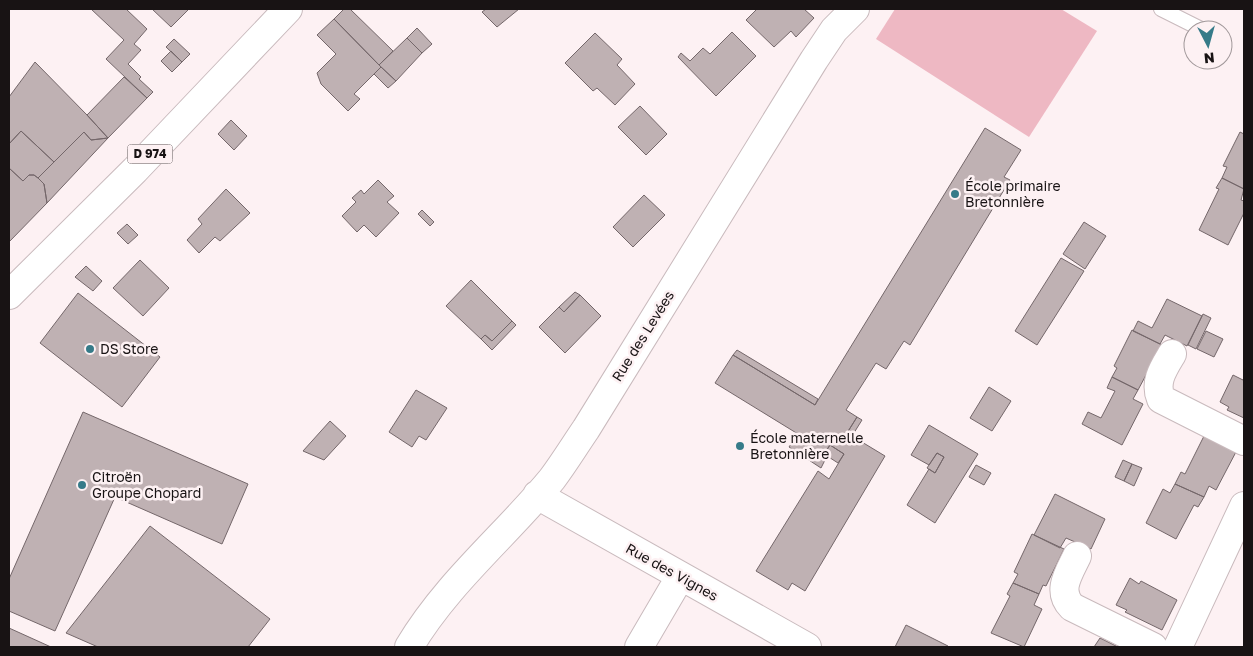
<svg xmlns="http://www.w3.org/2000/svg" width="1253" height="656" font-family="'Golos Text',sans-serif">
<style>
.green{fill:#eeb8c3}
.building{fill:#bfb1b3;stroke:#74676a}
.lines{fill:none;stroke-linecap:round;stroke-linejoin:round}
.lane-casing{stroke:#c9babd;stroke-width:16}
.street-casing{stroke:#c9babd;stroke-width:30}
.primary-casing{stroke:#c9babd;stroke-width:30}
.lane{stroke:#fff;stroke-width:14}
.street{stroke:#fff;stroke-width:28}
.primary{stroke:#fff;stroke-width:28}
.poi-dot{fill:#367b89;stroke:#fdf1f3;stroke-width:2}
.labels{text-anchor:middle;stroke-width:5;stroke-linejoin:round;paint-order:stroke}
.shield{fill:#fdf1f3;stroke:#5d5657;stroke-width:1}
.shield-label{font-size:12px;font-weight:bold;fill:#181314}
.poi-label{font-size:14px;fill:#181314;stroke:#fdf1f3;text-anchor:start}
.street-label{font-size:14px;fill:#181314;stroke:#fdf1f3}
</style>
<rect width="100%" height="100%" fill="#fdf1f3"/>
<path class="green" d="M895,9h166l36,22 -68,106 -153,-98z"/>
<path class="building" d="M91,9h35l21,20 -13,15 7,6 -13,14 13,13 -2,2 14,13 -6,6 -41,-39 18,-19z
M152,9h37l-18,18z
M344,9h6l43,42 -14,14 -45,-46z
M486,9h33l-22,18 -15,-15z
M757,9h47l10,9 -18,19 -5,-6 -17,16 -28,-27z
M334,19l47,48 -27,27 6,5 -12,12 -27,-27 -4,-11 19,-19 -19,-19z
M417,28l15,16 -10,9 -15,-15z
M732,32l24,24 -40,40 -38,-39 3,-4 9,8 13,-13 7,6z
M595,33l27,26 -5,6 18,19 -20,21 -18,-17 -4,3 -28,-28z
M407,38l15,15 -26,28 -17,-16z
M174,39l16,15 -8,8 -16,-15z
M171,51l11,11 -10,10 -11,-11z
M35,62l52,53 21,23 -17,2 -7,-8 -30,30 -33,-31 -12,13v-47z
M381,67l15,14 -8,7 -14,-14z
M124,77l23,21 -39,40 -21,-23z
M640,106l27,28 -21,21 -28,-28z
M231,120l16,16 -13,14 -16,-16z
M985,128l36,22 -17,27 6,3 -100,165 -6,-4 -18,28 -10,-6 -30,47 11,7 -10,16 38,23 -80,135 -13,-8 -4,7 -32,-19 62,-100 11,8 15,-25 -14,-9 -6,9 3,2 -6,12 -32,-21 9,-13 -83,-51 18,-28 82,50z
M21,131l33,31 -16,16 -4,-3h-5l-6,6 -14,-13v-24z
M84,132l7,8 17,-2 -61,65 -3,-19 -6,-6z
M1240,132l4,2v55l-22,-11 5,-11 -4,-1z
M9,168l14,13 6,-6h5l4,3 6,6 3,19 -38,39z
M1222,178l22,11 -3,11 3,1v12l-16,32 -29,-15 20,-41 -3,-1z
M378,180l16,16 -7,6 12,11 -23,24 -12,-12 -7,7 -15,-16 14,-14 -4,-4 9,-8 3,4z
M226,189l24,24 -30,28 -5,-4 -16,16 -12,-13 15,-16 -4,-5z
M644,195l21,20 -32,32 -20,-20z
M422,210l12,12 -4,4 -12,-12z
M1084,222l22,14 -21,33 -22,-15z
M127,224l11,11 -10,9 -11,-11z
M1061,258l23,13 -47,74 -22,-14z
M140,260l29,28 -26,28 -30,-28z
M86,266l16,15 -9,10 -18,-14z
M471,280l41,41 -20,20 -7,-6 -4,4 -35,-33z
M575,292l5,3 -16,17 -5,-5z
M78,293l82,64 -38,50 -82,-64z
M580,295l21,21 -36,37 -26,-26 20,-20 5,5z
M1167,299l35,17 -15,30 -22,-11 -5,9 -27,-13 5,-10 14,7z
M1203,314l8,4 -15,31 -8,-4z
M512,321l4,4 -24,25 -11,-11 4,-4 7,6z
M1132,330l30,15 -24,45 -26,-13 5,-9 -3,-2z
M1206,331l17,8 -9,18 -17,-8z
M737,350l81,49 -3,6 -82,-50z
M1233,375l10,5 1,-2v40l-17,-8 2,-3 -9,-5z
M1112,377l26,13 -5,9 10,5 -21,41 -40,-21 6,-12 13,6 14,-27 -8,-3z
M989,387l22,14 -19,30 -22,-13z
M416,390l31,18 -21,32 -7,-4 -7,11 -23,-15z
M83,412l165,72 -26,60 -107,-47 -60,134 -46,-20v-32z
M857,417l5,3 -10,16 -5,-3z
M330,421l16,15 -22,24 -21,-9z
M929,425l49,29 -43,69 -28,-18 22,-36 6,4 9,-16 -7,-4 -8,12 -18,-10z
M1205,434l32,16 -21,40 -7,-4 -5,11 -29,-13 6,-12 4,2z
M830,445l14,9 -6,9 -14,-9z
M937,453l7,4 -9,16 -8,-5z
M1123,460l9,4 -8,17 -9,-4z
M1132,464l10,4 -8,18 -10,-5z
M976,465l15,8 -7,12 -15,-8z
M1175,484l29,13 -6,10 -4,-2 -18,34 -30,-16 17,-34 7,4z
M1055,494l50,25 -14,30 -25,-11 -6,10 -26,-13z
M150,526l120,93 -22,28h-150l-32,-14z
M1032,534l32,15 -18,37 -3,-1 -4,9 -26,-11 5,-9 -4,-2z
M1130,578l9,6 2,-3 36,19 -15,30 -37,-18 2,-2 -11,-5z
M1013,583l26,11 -5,11 8,4 -18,38 -33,-14 19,-37 -3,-2z
M906,625l42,21 -1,1h-52z
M9,628l42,19h-42z
M1100,638l18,9h-24z"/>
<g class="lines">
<g class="lane-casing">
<path id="lane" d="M1161,9l42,21"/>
</g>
<g class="street-casing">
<path id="street" d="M1172,354c-9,15 -18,28 -11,45l83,42
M537,495l270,152
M1077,556c-8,17 -21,35 -5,51l81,40
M409,647c38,-64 96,-111 143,-168 12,-16 23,-34 34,-50l228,-369 20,-30 21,-21
M639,647l41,-70
M1178,647l66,-141"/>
</g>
<g class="primary-casing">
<path id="primary" d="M9,295l126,-125 153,-161"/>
</g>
<use href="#lane" class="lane"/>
<use href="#street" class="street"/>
<use href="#primary" class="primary"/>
</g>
<g class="poi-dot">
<circle cx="955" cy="194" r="5"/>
<circle cx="90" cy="349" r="5"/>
<circle cx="740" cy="446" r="5"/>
<circle cx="82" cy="485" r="5"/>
</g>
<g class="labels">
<rect class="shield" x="127.5" y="144.5" width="45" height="19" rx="4"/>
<g class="shield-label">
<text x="150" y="158">D 974</text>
</g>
<g class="poi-label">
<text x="965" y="191">École primaire<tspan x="965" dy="16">Bretonnière</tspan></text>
<text x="100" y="354">DS Store</text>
<text x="750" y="443">École maternelle<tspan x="750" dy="16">Bretonnière</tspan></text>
<text x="92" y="482">Citroën<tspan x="92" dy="16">Groupe Chopard</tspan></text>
</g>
<g class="street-label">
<text transform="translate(643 336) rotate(-58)" y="5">Rue des Levées</text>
<text transform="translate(672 572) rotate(29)" y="5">Rue des Vignes</text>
</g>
</g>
<rect width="1253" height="656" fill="none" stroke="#181314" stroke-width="20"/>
<g transform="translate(1208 45) rotate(174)"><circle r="24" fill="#fdf1f3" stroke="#a1989a"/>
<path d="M0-4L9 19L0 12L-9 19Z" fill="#367b89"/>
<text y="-8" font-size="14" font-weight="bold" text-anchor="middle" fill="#181314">N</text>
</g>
</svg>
